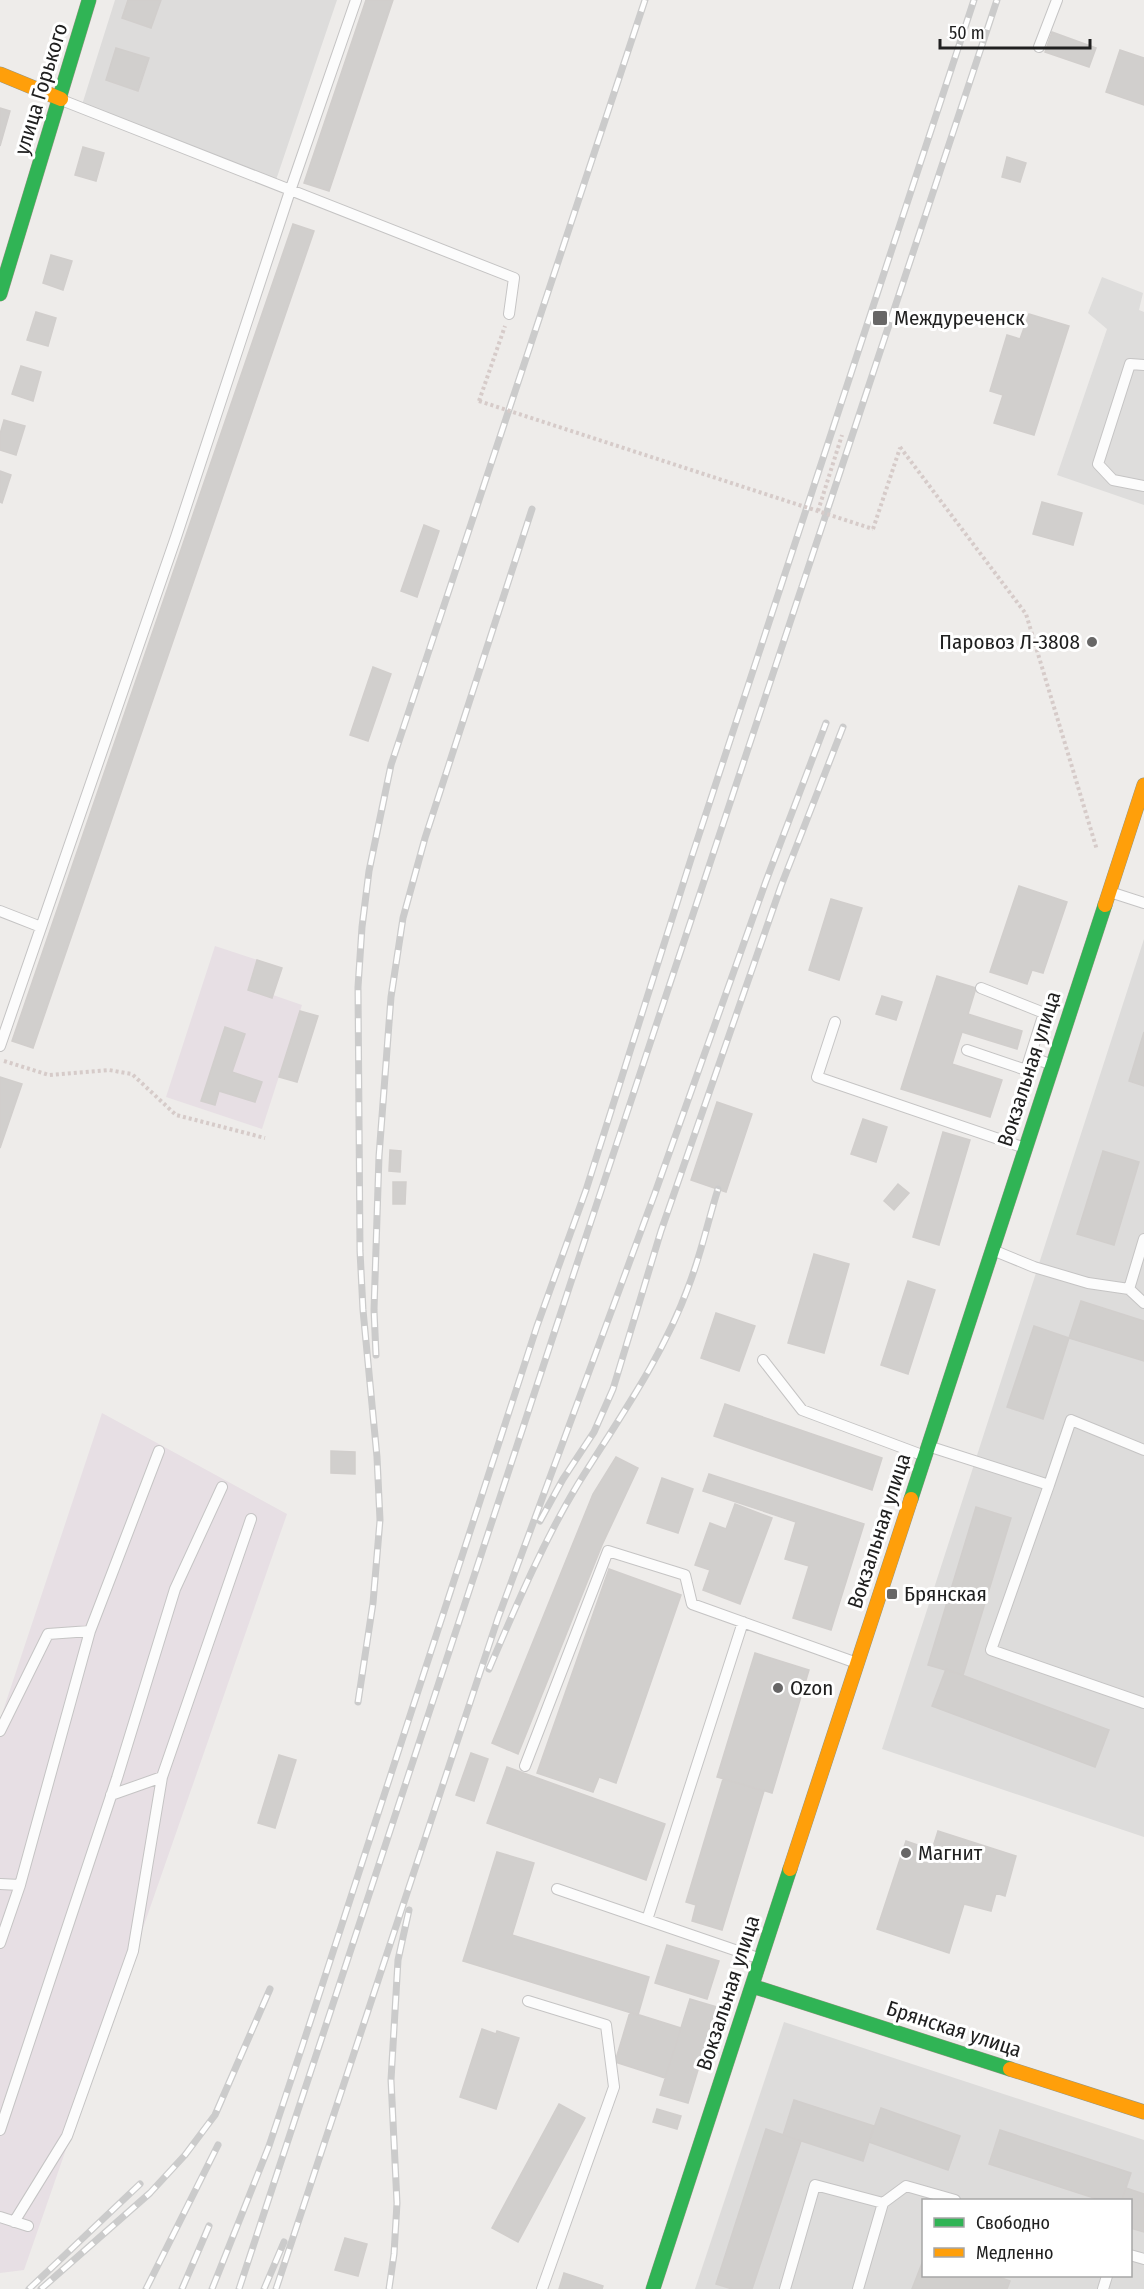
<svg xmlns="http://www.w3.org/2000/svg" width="1144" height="2289" font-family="'Fira Sans Condensed',sans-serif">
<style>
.residential{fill:#dddcdb;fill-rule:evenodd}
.industrial{fill:#e7dfe4}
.parking{fill:#dedddc}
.building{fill:#d1cfcd;stroke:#d1cecc;stroke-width:1.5}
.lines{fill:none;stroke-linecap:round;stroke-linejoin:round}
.lane-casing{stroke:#c5c4c4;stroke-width:12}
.fast-casing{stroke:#959683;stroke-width:15}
.slow-casing{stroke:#959683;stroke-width:15}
.path{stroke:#d6cbc9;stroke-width:4;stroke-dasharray:3 3;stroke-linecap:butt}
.lane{stroke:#fcfcfc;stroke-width:10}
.fast{stroke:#30b455;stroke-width:14}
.slow{stroke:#ff9f0a;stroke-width:14}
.rail-casing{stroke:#cbcbcb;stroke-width:7}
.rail{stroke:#fff;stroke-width:4.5;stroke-dasharray:14;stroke-linecap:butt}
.path-bridge{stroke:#d6cbc9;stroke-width:4;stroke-dasharray:3 3;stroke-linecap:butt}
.poi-dot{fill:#686767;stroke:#fff;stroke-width:2}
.labels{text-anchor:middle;stroke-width:6;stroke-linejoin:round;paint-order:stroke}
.street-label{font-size:21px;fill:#202020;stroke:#fff}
.poi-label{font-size:21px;fill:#202020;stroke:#fff;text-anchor:start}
</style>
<rect width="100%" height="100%" fill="#eeecea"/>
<path class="residential" d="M115,0h222l-61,180 -195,-72z
M1144,939v898l-262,-88z
M784,2022l360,118v149h-449zM924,2200h206v76h-206z"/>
<path class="industrial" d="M215,946l67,22 -9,27 29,10 -40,124 -96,-32z
M102,1413l185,101 -263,756 -24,3v-553z"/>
<path class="parking" d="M1102,277l41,16 -4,17 5,2v193l-87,-30 50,-146 -19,-16z"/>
<path class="building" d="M128,0h33l-10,28 -29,-10z
M366,0h27l-64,191 -25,-8z
M1052,32l44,16 -7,19 -44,-15z
M116,48l33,10 -11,33 -32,-11z
M1120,50l24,8v47l-38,-13z
M0,108l10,3 -10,35z
M83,147l21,6 -8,28 -21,-6z
M1007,157l19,6 -6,19 -18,-5z
M293,224l21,7 -281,817 -21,-7z
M51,255l21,6 -9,29 -20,-7z
M36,312l20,6 -8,28 -21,-6z
M1029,314l40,12 -35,109 -40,-12 9,-28 -13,-4 17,-56 13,4z
M21,366l20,6 -8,29 -21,-7z
M4,420l21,6 -9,29 -16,-5v-16z
M0,471l11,4 -9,28 -2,-1z
M1042,502l40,11 -9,32 -40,-11z
M424,525l15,6 -22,66 -16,-6z
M373,667l18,7 -23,67 -18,-6z
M1019,886l48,16 -24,71 -11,-3 -5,14 -37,-12z
M831,899l31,9 -23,72 -30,-10z
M257,960l25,8 -10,30 -24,-8z
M937,976l39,12 -8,26 54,17 -5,18 -55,-17 -10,32 50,16 -12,37 -89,-28z
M882,996l20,6 -6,18 -20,-6z
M300,1011l18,5 -21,66 -18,-5z
M225,1027l20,7 -13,38 30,10 -7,20 -36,-11 -4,14 -14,-4z
M1144,1032v54l-15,-5z
M0,1077l22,7 -22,64z
M717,1102l35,12 -26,78 -35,-12z
M863,1119l24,8 -11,35 -25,-8z
M943,1132l27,8 -31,105 -26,-8z
M390,1150l11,1 -1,21 -11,-1z
M1103,1151l36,11 -25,83 -37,-11z
M393,1182h13l-1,22h-12z
M898,1184l11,9 -15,17 -10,-9z
M814,1254l35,10 -25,89 -36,-10z
M908,1281l27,9 -27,84 -27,-9z
M1081,1301l63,20v40l-75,-23z
M716,1313l39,13 -16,45 -38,-13z
M1034,1326l35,12 -26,81 -36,-12z
M725,1404l157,54 -10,32 -158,-54z
M331,1451l24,1v22l-24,-1z
M616,1457l22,11 -36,77 -84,209 -26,-11 101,-249z
M709,1474l155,50 -33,106 -38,-12 16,-52 -24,-7 11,-37 -93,-31z
M662,1478l31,11 -15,44 -31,-10z
M735,1504l37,14 -32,86 -37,-14 7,-20 -15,-5 15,-42 16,6z
M976,1507l35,11 -48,157 -35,-10z
M609,1569l72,26 -65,188 -17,-6 -6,15 -56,-19z
M755,1653l54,17 -37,123 -55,-16z
M946,1669l163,61 -14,37 -163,-61z
M471,1753l17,6 -14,42 -18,-6z
M279,1755l17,5 -21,68 -17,-5z
M507,1767l158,57 -19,56 -159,-57z
M723,1779l41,12 -42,139 -30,-9 4,-16 -10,-3z
M938,1831l78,25 -11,40 -9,-3 -5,18 -27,-7 -15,49 -72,-24 29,-88 26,9z
M497,1852l37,11 -22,72 137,42 -11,38 -175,-54z
M667,1945l52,16 -12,38 -52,-16z
M690,1999l27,8 -29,96 -28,-8z
M630,2012l51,16 -16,50 -50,-16z
M482,2029l14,5 1,-3 22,7 -23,71 -36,-12z
M794,2100l80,26 -11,35 -80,-26z
M559,2104l26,14 -67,124 -26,-14z
M881,2108l79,28 -12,34 -79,-28z
M657,2109l24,7 -4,13 -24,-7z
M766,2129l35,12 -49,148h-20l-16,-5z
M1000,2130l131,43 -9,27h-22l-111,-36z
M1126,2188l18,6v38l-14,-4v-28h-8z
M345,2238l22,6 -9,32 -23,-6z
M924,2258v18h72l14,5 -3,8h-95z
M564,2273l39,13 -1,3h-43z"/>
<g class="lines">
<g class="lane-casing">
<path id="lane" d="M1039,47l18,-47
M64,101l450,177 -5,36
M1144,365l-14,-1 -32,100 15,16 31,6
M1113,893l31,10
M0,911l41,16
M981,988l63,25 -14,44 20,7
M835,1022l-18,55 205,70
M0,1046l176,-509 114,-346 66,-191
M967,1050l59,20 4,-13
M995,1251l39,16 54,16 41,6 15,14
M1129,1289l15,-50
M763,1360l39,50 120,45
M931,1447l118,38 -58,165 153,53
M1049,1485l22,-65 73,30
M0,1731l48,-97 42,-3 69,-180
M525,1766l83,-215 77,24 7,29 162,58
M111,1795l51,-18
M0,1884l20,1 70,-254
M557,1889l201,69
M647,1920l96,-298
M0,1943l20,-58
M528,2001l78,24 8,62 -72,202
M0,2130l117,-352 58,-189 47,-102
M0,2217l28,9
M14,2222l53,-86 66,-185 29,-174 89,-258
M1130,2255l14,4
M785,2289l30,-104 68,18 23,-17 49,14
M858,2289l25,-86
M1103,2289l4,-13"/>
</g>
<g class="fast-casing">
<path id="fast" d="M0,294l89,-294
M911,1499l194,-594
M752,1986l258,83
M653,2289l137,-420"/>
</g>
<g class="slow-casing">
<path id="slow" d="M0,74l61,25
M1105,905l39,-120
M790,1869l121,-370
M1010,2069l134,43"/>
</g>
<path class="path" d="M479,401l26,-75
M900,447l126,167 71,236
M818,511l24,-76
M873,529l27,-81
M4,1061l45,14 60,-5 23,4 44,41 89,23"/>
<use href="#lane" class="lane"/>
<use href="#fast" class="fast"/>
<use href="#slow" class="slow"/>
<g class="rail-casing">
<path id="rail" d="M376,1355l-2,-45 5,-154 12,-159 12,-79 22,-80 107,-329
M540,1521l23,-42 31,-47 19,-43 48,-158 120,-345 62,-159
M489,1669c27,-63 54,-127 89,-185 40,-64 85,-127 111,-199 12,-31 19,-64 29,-96
M358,1702l15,-99 7,-83 -3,-63 -14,-147 -3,-59 -2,-264 4,-60 7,-56 22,-106 254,-765
M29,2289l111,-105
M41,2289l109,-96 35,-38 30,-40 55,-126
M146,2289l72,-144
M182,2289l27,-63
M212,2289l57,-143 33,-99 235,-721 49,-136 105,-331 283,-859
M239,2289l360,-1092 398,-1197
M264,2289l20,-47
M276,2289l222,-671 157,-425 111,-312 60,-158
M389,2289l5,-35 3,-51 -6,-123 7,-120 11,-50"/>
</g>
<use href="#rail" class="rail"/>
<path class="path-bridge" d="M479,401l394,128"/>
</g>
<g class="poi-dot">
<rect x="872" y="310" width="16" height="16" rx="3"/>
<circle cx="1092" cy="642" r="6"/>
<rect x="886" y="1588" width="12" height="12" rx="3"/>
<circle cx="778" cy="1688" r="6"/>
<circle cx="906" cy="1853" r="6"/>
</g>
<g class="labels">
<g class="street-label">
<text transform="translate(41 89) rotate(-73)" y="7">улица Горького</text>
<text transform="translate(1029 1069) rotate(-72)" y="7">Вокзальная улица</text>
<text transform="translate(879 1531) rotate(-72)" y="7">Вокзальная улица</text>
<text transform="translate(728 1993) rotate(-72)" y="7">Вокзальная улица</text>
<text transform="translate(954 2029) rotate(18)" y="7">Брянская улица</text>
</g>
<g class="poi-label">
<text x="894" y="325">Междуреченск</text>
<text x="1080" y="649" text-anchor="end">Паровоз Л-3808</text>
<text x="904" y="1601">Брянская</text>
<text x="790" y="1695">Ozon</text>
<text x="918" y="1860">Магнит</text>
</g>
</g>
<rect x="922" y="2199" width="210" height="78" fill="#ffffff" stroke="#a6a6a6" stroke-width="1.5"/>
<rect x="934" y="2218" width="30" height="9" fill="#30b455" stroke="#a6a6a6" stroke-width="1.5"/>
<text x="976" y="2229" font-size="18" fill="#202020">Свободно</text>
<rect x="934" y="2248" width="30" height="9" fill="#ff9f0a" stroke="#a6a6a6" stroke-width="1.5"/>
<text x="976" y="2259" font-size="18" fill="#202020">Медленно</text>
<path d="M940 39v9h150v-9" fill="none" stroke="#202020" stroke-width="3"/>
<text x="949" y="39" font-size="18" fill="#202020" stroke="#ffffff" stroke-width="4.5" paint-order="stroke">50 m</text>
</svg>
